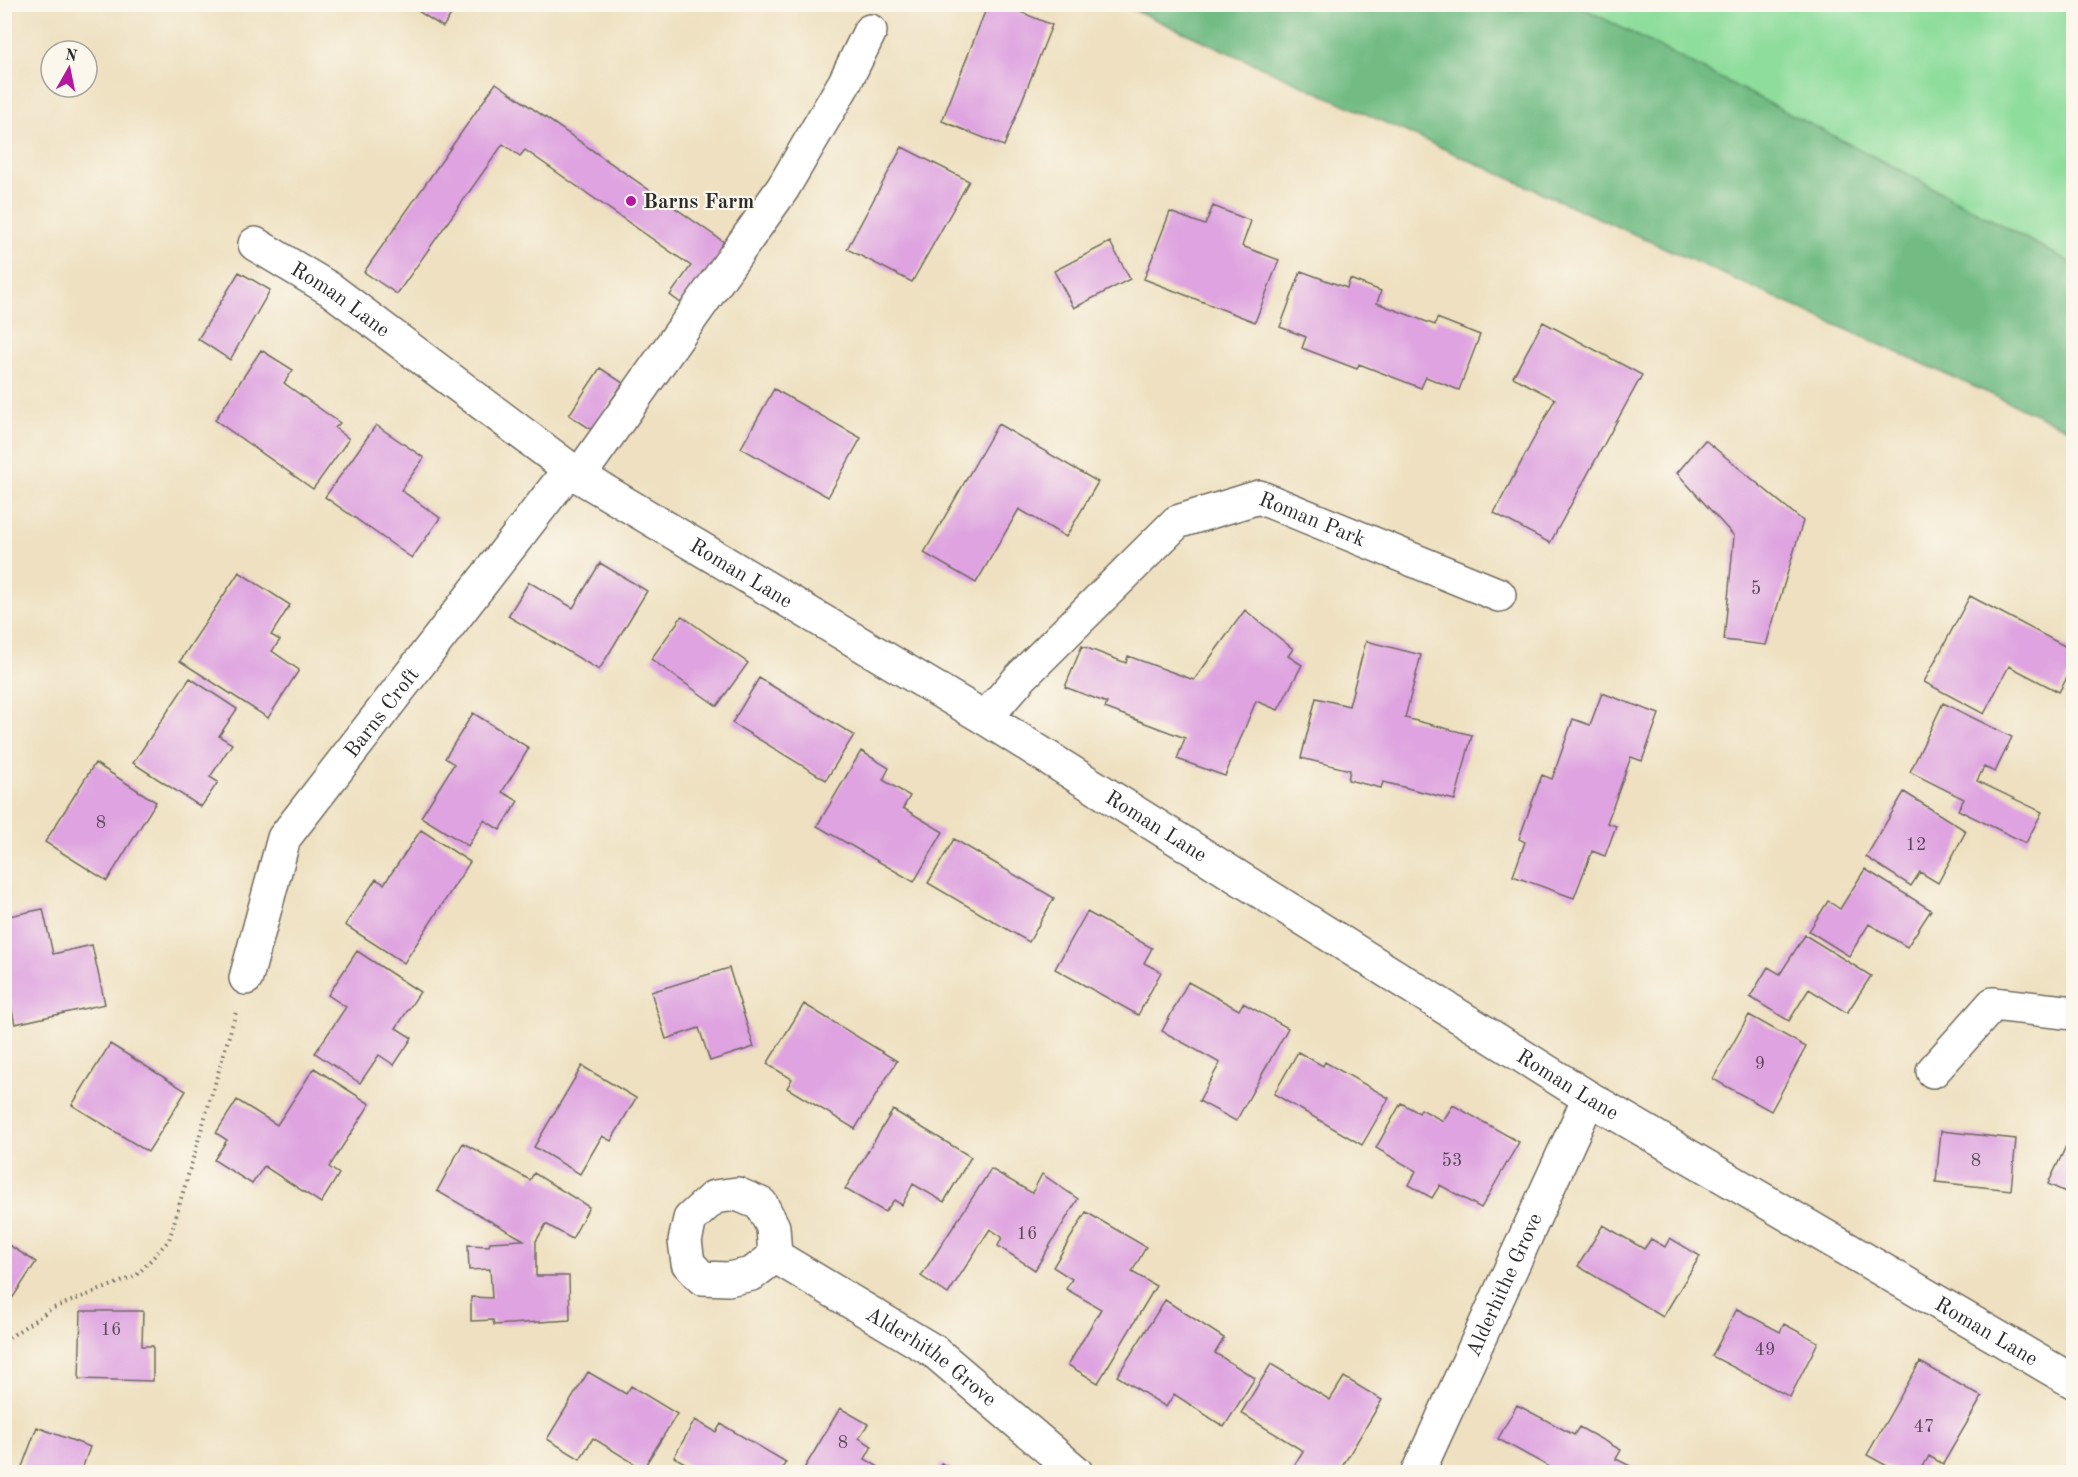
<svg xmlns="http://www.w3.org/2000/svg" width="2078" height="1477" font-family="'Old Standard TT',serif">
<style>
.green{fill:#8edd9c;stroke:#5c8464;stroke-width:1.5}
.forest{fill:#72bc84;stroke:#4e7458;stroke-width:1.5}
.building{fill:#dea3e0}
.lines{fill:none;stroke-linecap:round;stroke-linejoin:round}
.minor-casing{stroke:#6f6a5f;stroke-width:36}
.path{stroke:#6f6a5f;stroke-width:4;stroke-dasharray:1.5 4.5;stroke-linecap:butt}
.minor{stroke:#fff;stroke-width:33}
.poi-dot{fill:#b5179e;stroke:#fbf7ec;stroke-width:2}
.labels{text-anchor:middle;stroke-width:4.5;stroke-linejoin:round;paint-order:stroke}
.number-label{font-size:18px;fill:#584958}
.poi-label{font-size:21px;font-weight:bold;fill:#2b2b2b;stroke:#fbf7ec;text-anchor:start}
.street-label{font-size:21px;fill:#2b2b2b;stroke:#fbf7ec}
</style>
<rect width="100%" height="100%" fill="#fbf7ec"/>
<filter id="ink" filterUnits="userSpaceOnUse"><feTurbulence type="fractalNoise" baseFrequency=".0167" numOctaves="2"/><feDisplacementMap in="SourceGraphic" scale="12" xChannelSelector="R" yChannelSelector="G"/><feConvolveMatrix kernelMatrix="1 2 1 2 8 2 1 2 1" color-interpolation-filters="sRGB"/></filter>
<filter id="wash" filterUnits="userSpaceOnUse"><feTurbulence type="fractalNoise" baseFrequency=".008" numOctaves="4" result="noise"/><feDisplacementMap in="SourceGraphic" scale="24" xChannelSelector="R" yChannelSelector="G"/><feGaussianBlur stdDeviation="1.35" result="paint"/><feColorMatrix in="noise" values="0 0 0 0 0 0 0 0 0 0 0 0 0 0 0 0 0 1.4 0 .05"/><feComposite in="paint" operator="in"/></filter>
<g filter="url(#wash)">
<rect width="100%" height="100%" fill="#eee0c0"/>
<path class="green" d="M1129,5h944v413z"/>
<path class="forest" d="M1123,5h454l327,167 169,92v167z"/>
<g id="blocks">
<path class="building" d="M407,4h51l-15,23z
M988,4h13l51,21 -48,121 -62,-25z
M496,83l232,162 -43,61 -15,-11 21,-29 -166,-116 -5,6 -17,-12 -106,150 -33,-22z
M902,147l67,34 -57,101 -65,-33z
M1213,206l38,15 -9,25 37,14 -24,62 -111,-43 26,-67 35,13z
M1110,242l20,37 -56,29 -20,-37z
M1301,271l46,17 3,-9 31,12 -4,12 58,22 2,-7 43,17 -21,55 -33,-13 -5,11 -62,-24 -2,5 -55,-21 4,-11 -26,-10z
M239,272l31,18 -40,70 -32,-21z
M1543,322l99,53 -92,168 -56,-30 61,-114 -42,-22z
M261,350l32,20 -9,13 56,40 -5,5 14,11 -36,50 -98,-69z
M600,368l23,15 -31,47 -23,-15z
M774,389l87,49 -33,59 -87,-49z
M998,424l100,58 -32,55 -47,-28 -43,74 -52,-30z
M376,425l48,33 -23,32 39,28 -28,40 -87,-61z
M1705,440l98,81 -37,124 -42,-5 10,-104 -57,-63z
M600,563l47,28 -48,79 -91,-54 21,-34 44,26z
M239,572l51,33 -19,30 9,5 -8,11 27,19 -31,48 -88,-57z
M1970,596l104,55v14l-15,27 -50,-26 -25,48 -60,-32z
M1245,610l48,39 -5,7 14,9 -24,45 -22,-9 -31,75 -48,-17 8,-21 -80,-30 2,-5 -42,-16 17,-41 44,17 2,-7 66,24z
M682,616l66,47 -31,43 -66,-47z
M1366,641l55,14 -16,63 67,17 -17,65 -72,-18 -2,6 -33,-8 2,-10 -49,-12 15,-60 33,8z
M190,678l47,31 -18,27 13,8 -22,33 8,5 -17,25 -68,-44z
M759,678l95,57 -28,45 -94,-57z
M1602,693l57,21 -17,47 -11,-4 -24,66 9,3 -11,30 -13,-5 -18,47 -61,-22 12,-34 -6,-3 23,-64 10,4 21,-60 17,6z
M1943,703l69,34 -17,35 -11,-5 -7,14 65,31 -16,31 -68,-33 6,-11 -54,-27z
M473,713l56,35 -27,44 16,9 -18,29 -16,-10 -16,26 -47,-29 33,-53 -9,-6z
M861,751l28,17 -6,12 27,16 -7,12 40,24 -29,50 -97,-56z
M95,763l61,39 -49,79 -62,-39z
M1904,792l62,39 -28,52 -18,-11 -9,14 -45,-29z
M421,830l49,32 -66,101 -59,-38 31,-46 8,5z
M954,839l100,59 -25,44 -101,-59z
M1865,869l66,41 -24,37 -38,-23 -20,32 -40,-25 19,-30 12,8z
M43,909l10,45 39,-9 13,59 -90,20 -11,-49v-58z
M1087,912l65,36 -8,15 17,9 -23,43 -83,-46z
M1805,935l66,41 -24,37 -38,-24 -20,32 -39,-24 18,-30 12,7z
M357,951l63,41 -24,36 16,10 -18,27 -15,-10 -19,28 -45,-30 31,-46 -18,-12z
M729,968l25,79 -44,14 -11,-33 -33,11 -15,-47z
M1188,982l51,28 4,-7 45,25 -52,93 -37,-20 21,-38 -58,-32z
M804,1004l93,57 -42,68 -68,-41 5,-9 -25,-15z
M1749,1015l57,32 -35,64 -58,-32z
M110,1044l76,47 -38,61 -76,-47z
M1298,1052l25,14 2,-4 64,36 -27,47 -88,-51z
M582,1066l54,32 -25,43 -9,-5 -22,38 -46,-27z
M314,1068l56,36 -41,63 10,7 -18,29 -57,-37 -12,18 -38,-24 13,-20 -11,-7 21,-33 40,25z
M1401,1103l18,10 2,-4 22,12 10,-16 66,37 -38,66 -41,-23 -8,13 -23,-13 7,-14 -40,-23z
M893,1110l78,47 -27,45 -31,-18 -11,21 -8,-5 -9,12 -40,-23z
M1941,1131l75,8 -5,51 -75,-8z
M2070,1138l4,2v56l-26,-12z
M463,1143l67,37 4,-7 55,34 -17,32 -26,-15 -10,17v35h33l1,44 -76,5 -1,-5 -22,1v-24l21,1 -2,-29 -21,1 -1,-25 21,1 1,-4 34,-2 -87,-49z
M991,1169l41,24 10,-19 36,25 -43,71 -37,-24 4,-9 -12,-8 -42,65 -27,-18z
M1086,1212l60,35 -14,25 24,14 -58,97 -30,-18 33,-56 -35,-20 6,-10 -19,-12z
M1603,1225l41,24 7,-10 14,8 5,-9 30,18 -37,61 -85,-51z
M4,1242l32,20 -32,49z
M1165,1300l59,38 -9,15 40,25 -31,49 -50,-33 -8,13 -49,-31z
M1737,1309l43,23 4,-8 34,18 -28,55 -78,-41z
M81,1311h62l-1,35h11v35l-74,-2z
M1920,1362l62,35 -39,67 -14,-8 -9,16h-22l-31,-17z
M1271,1364l59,36 14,-23 38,23 -43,72h-49l13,-21 -62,-38z
M588,1372l38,22 5,-8 46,28 -34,55 -50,-31 -13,21 -33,-20z
M1517,1405l57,30 5,-8 42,23 -5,9 26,13h-83l-61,-33z
M840,1408l28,16 -9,14 13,8 -7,13 22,13h-85z
M695,1420l21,12 5,-8 65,38 -6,10h-79l-27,-15z
M37,1427l53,20 -9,25h-61z
M941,1463l16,9h-21z"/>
</g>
</g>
<g filter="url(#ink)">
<use href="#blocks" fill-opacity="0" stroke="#6f6a5f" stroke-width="1.5"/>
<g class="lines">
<g class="minor-casing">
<g id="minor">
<path id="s1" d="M255,244l75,45 249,187 406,242 604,380 485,284"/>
<path d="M579,476l204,-288 62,-106 25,-51"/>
<path id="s2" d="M985,718l36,-41 156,-155 82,-25 240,98"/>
<path id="s3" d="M246,978l38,-140 285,-368"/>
<path d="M1933,1071l60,-67 81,9"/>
<path d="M737,1194l24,10 12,23 2,29 -23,18 -24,5 -26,-1 -14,-15 -3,-22 5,-22 24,-22z"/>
<path id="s4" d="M775,1256l160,96 141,120"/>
<path id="s5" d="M1418,1472l171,-374"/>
</g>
</g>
<path class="path" d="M4,1341l47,-32 85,-33 33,-36 67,-228"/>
<use href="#minor" class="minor"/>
</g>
</g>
<circle class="poi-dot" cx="631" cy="201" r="6"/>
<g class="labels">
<g class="number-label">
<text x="1756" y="594">5</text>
<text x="101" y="828">8</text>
<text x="1916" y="850">12</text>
<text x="1760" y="1069">9</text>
<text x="1452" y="1166">53</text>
<text x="1976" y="1166">8</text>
<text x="1027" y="1239">16</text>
<text x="111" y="1335">16</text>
<text x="1765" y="1355">49</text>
<text x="1924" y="1432">47</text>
<text x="843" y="1448">8</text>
</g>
<g class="poi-label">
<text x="643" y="208">Barns Farm</text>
</g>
<g class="street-label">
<text dy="7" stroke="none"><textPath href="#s1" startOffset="102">Roman Lane</textPath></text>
<text dy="7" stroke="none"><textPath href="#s2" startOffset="418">Roman Park</textPath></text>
<text dy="7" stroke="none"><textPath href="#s1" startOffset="588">Roman Lane</textPath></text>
<text dy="7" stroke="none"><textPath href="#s3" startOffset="304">Barns Croft</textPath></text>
<text dy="7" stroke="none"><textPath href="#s1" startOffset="1074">Roman Lane</textPath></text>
<text dy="7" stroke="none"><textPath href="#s1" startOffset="1560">Roman Lane</textPath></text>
<text dy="7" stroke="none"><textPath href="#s5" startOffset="206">Alderhithe Grove</textPath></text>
<text dy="7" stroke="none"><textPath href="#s1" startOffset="2046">Roman Lane</textPath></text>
<text dy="7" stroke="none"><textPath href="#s4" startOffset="186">Alderhithe Grove</textPath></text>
</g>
</g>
<rect width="2078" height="1477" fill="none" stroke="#fbf7ec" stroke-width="24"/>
<g transform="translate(69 69) rotate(9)"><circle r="28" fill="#fbf7ec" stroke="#a8a59f" stroke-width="1.5"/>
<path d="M0-4.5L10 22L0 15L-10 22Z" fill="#b5179e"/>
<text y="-9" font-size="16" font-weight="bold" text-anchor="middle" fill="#2b2b2b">N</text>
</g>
</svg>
